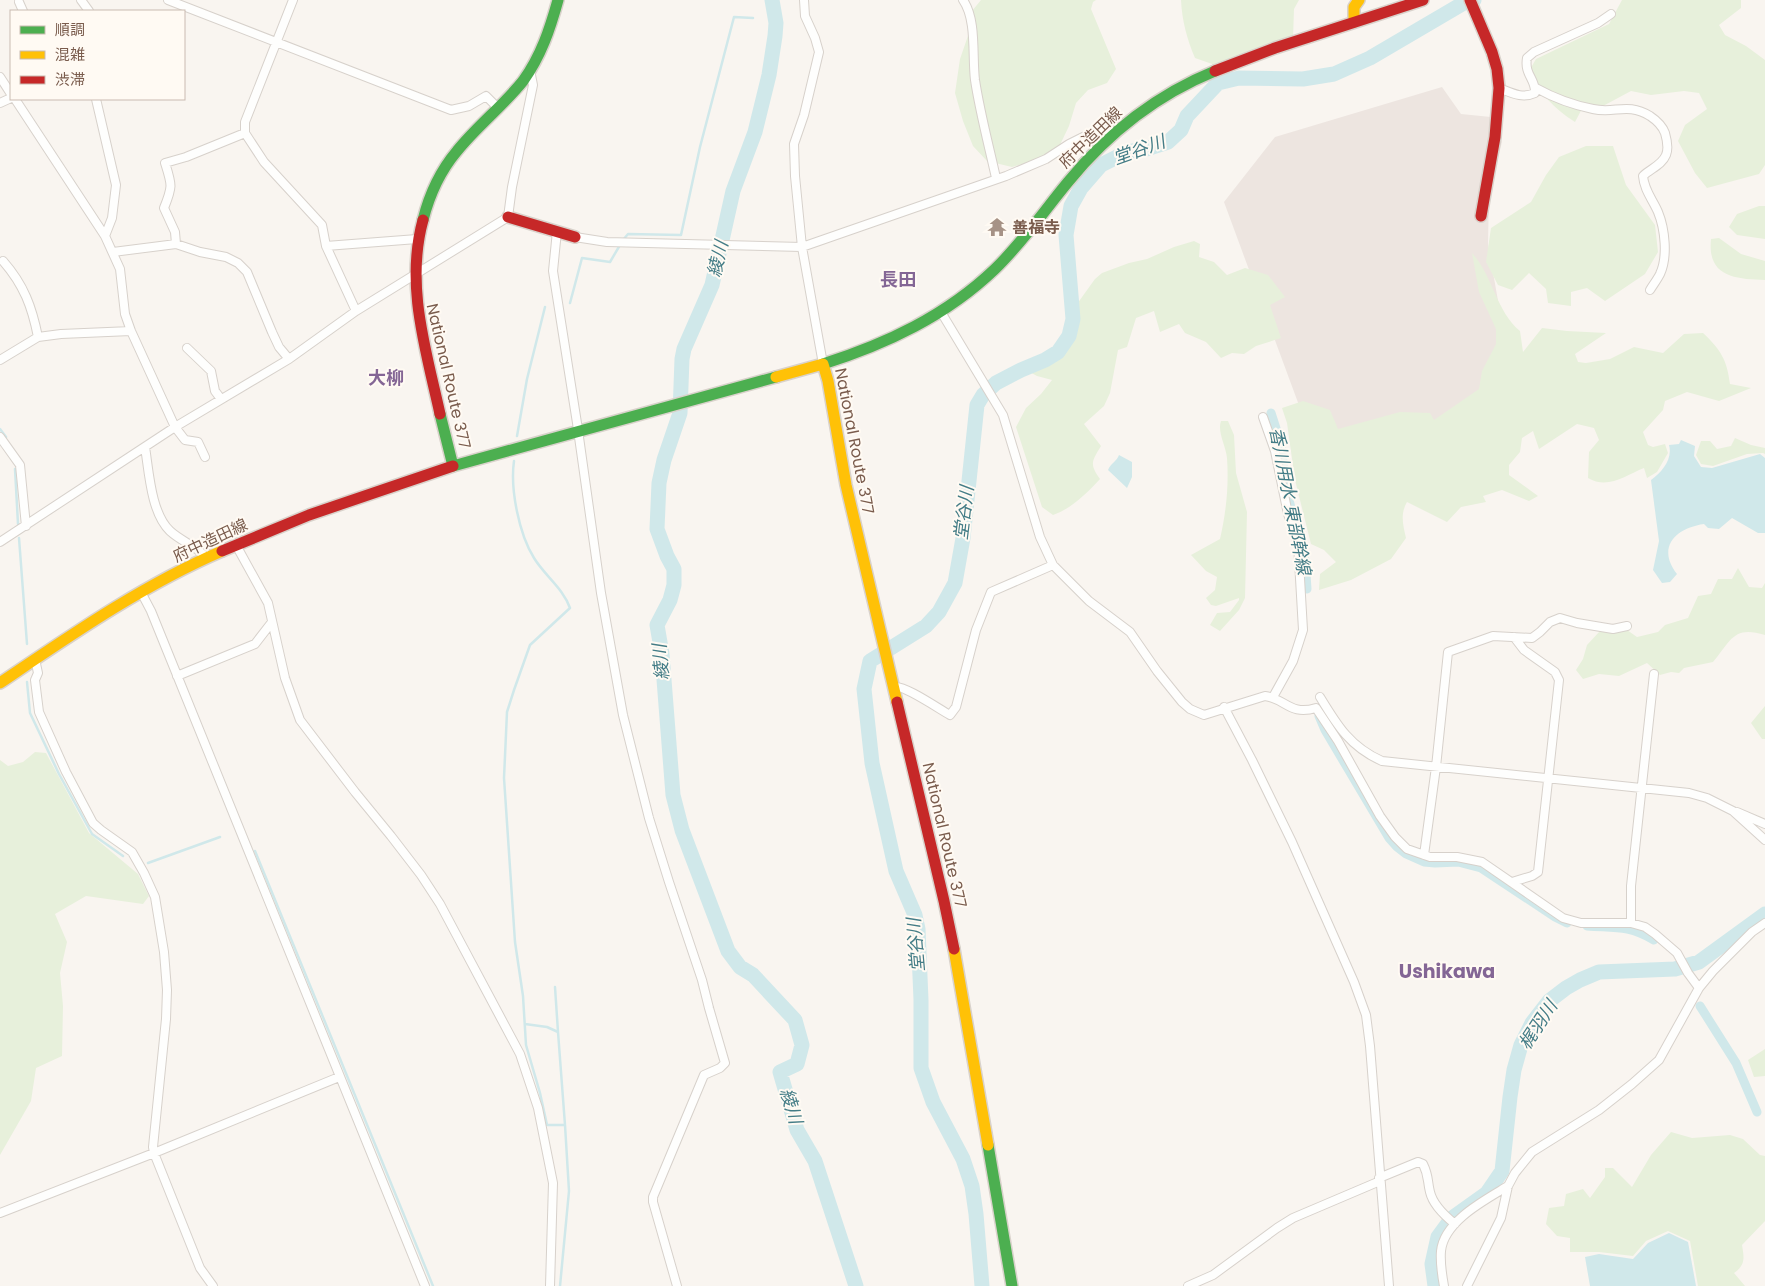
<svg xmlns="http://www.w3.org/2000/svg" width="1765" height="1286" font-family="Poppins,'Noto Sans JP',sans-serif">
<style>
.industrial{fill:#ede5e0}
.green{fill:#e7f0db}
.water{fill:#d0e8ea}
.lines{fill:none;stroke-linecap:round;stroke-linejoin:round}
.stream{stroke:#d0e8ea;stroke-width:2.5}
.canal{stroke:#d0e8ea;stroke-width:9}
.river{stroke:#d0e8ea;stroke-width:15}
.street-casing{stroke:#d7d1cb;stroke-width:10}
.fast-casing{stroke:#d9d2cb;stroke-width:14}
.slow-casing{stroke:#d9d2cb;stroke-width:14}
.jam-casing{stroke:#d9d2cb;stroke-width:14}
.street{stroke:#fefefd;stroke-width:8}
.fast{stroke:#4caf50;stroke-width:11}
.slow{stroke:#ffc107;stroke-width:11}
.jam{stroke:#c62828;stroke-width:11}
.labels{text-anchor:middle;stroke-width:4;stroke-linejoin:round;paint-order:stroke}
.street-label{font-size:16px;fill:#7a5c4d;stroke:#fffaf3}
.poi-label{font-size:16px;font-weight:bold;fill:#7a5c4d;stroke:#fffaf3;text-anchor:start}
.water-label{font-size:18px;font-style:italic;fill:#437c86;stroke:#fffaf3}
.neighbourhood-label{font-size:18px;font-weight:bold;fill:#846695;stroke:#fffaf3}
.quarter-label{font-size:19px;font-weight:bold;fill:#846695;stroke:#fffaf3}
</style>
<rect width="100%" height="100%" fill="#f9f5f0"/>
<path class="industrial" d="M1442,87l19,27 30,3 11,25 -13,52 -1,50 15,85 -22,63 -43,30 -103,16 -35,-30 -76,-206 51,-65z"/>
<path class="green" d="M981,0h115l-3,2 -2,7 25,60 -9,14 -19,7 -12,13 -7,23 -10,21 -23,13 -24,7 -25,-6 -14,-15 -10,-25 -8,-28 5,-34 10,-29 2,-19z
M1181,0h118l-5,9 -1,30 -78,26 -20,-7c-8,-19 -13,-37 -14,-58z
M1622,0h119v8l-22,17 6,10 21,11 19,14v105l-6,9 -52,14 -12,-15 -17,-32 7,-16 22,-16 -8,-16 -15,-2 -33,4 -20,-4 -28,15 -19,-1 -9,17c-22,-14 -34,-28 -46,-51l7,-12 73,-35z
M1586,146h27l13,39 29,40 3,27 -13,22 -40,27 -18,-13 -16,4v14l-23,-3 -2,-14 -17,-16 -17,17 -14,-5 -12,-23 5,-34 40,-26 15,-27 13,-18z
M1759,206h6v33l-28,-4 -8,-8 8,-13z
M1719,238l22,16 24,7v19c-30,-1 -58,-3 -54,-41z
M1194,241l6,3 -1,13 15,5 13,13 18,-7 23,7 17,22 -15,8 11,33 -25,8 -12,8 -12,-1 -11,5 -15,-16 -21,-9 -6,-9 -19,8 -6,-21 -18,7 -9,29 -9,3 -8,43 -6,13 -20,18 17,22c-9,15 -12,18 -1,33 -13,14 -29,30 -47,36l-11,-8 -26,-80 10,-19 15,-14 11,-14 -15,-4 -9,-5 23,-12 18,-17 8,-38 18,-25 7,-6 27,-10 18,-4 27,-12z
M1472,253c21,23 24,58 48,78l3,21 19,-24 25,3 39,2 -31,21 3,8 8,1 24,-4 24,-12 29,6 21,-19 19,-1c18,17 24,27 27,51l21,4 -32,13 -32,-9 -22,9 -2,9 -20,22 5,13 5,2 12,-3 3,9 -11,19 -10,6 -3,-10c-18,7 -36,22 -56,10l1,-26 10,-12 -5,-12 -17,-4 -38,25 -6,-18 -11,7 -2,14 -11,13v10l29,21 -9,5 -27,-11 -19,6 3,6 -25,5 -14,15 -40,-20c-7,12 -4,23 -1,36l-15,21 -40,21 -32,10 1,-16 16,-12 -12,-12 -13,-6 -16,-64 -8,-57 -5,-15 21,-7 27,9 8,19 62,-17 30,1 4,7 45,-31 3,-18 14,-27v-15l-17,-37z
M1221,421h7l6,14 2,38 11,39 -2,86 -6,12 -19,21 -10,-6 7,-12 13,-1 9,-12v-2l-23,8 -5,-1 -5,-7 9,-8 2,-13 -11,-6 -15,-16 29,-16c6,-26 9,-53 7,-81 -1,-12 -10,-26 -6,-37z
M1735,438l16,7 14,3v6l-2,-1 -16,1 -34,12 -12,-2 -5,-9 5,-14h9l7,8 14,-3z
M1738,568l11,19 13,1 3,-5v52c-32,-10 -34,6 -52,27l-29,6 -5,5 -8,-1 -11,3 -13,-12 -28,13 -20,-2 -16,5 -7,-9 7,-11 4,-14 13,-14 27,-1 10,7 21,-5 7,-7 23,-7 10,-22 13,-2 7,-15h14z
M1765,706v33h-3l-11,-16z
M35,752l11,1 43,80 49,41 11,22 -6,8 -57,-8 -31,18 12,28 -7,31 3,33 -1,50 -26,12 -5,33 -31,54v-395l8,6 15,-4z
M1765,1049v27l-11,1 -6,-17z
M1671,1132l21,6 38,-3 13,4 17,16 5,1v65l-23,24c2,12 4,20 -8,28l11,13h-47l-8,-45 -22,-10 -22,10 -13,15 -34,-4h-29v-14l-13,-2 -11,-12 3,-16 15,-2 2,-12 17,-5 7,9 15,-21v-9h8l19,19 19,-32z"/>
<path class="water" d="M1681,440l14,6 -1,10 7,11 11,1 48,-14 5,4v75h-7l-26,-15 -13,11 -11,-1 -4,-4c-28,4 -48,23 -27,50l-7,8 -8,1 -9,-13 6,-29 -8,-61c11,-8 22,-21 18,-35l10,-1z
M1119,455l13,7v15l-5,11 -19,-18c3,-7 9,-9 11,-15z
M1669,1233l19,9 8,44h-106l-5,-29 14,-3 34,5 15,-16z"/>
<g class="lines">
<path class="stream" d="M623,240l5,-6 53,1 19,-88 34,-130 19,1
M570,303l12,-45 28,4 10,-17
M0,429l6,8
M517,436l10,-57 18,-72
M514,461c-4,28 5,73 20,97 11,18 29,30 36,50l-40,37 -16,45 -7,22 -3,66 11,164 8,54 3,49 14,48 7,32h18l4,66 -9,95
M15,469l3,55
M19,538l8,106
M27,682l3,31 29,61 33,60 31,22
M255,851l178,435
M148,863l72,-26
M555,987l3,45
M525,1024l22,3 11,5 7,93"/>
<path class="canal" d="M1271,413l10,31 5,45 19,71 2,29
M1319,716l6,14 64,108 8,9 9,7 18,8 11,1 23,-1 23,6 74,49 12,6
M1587,926c29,2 41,-1 67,14
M1700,1006l36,57 21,49"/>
<path class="river" d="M772,0l4,23 -1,13 -6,39 -14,57 -22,59 -21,94 -28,64 -2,10 -2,54 -16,47 -5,23 -2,46 10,27 7,13v16l-4,15 -13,25 5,29 11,141 9,35 46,121 12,16 13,8 42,45 7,25 -5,19 -17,8 17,58 18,31 41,125
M982,1286l-6,-72 -4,-28 -9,-27 -30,-57 -12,-34v-68l-3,-71 -3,-14 -19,-44 -24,-108 -8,-74 6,-28 56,-35 13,-14 16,-29 8,-45 14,-133 6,-10 13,-12 25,-13 24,-10 13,-8 11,-16 4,-17 -7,-84 5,-29 10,-18 20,-23 26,-13 19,-3 22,-7 13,-12 6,-14 31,-33 21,-5 64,1 31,-5 36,-16 92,-54 12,-4
M1435,1286l-3,-22 6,-27 14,-19 35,-25 15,-22 8,-74 4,-27 7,-25 11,-22 17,-22 17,-13 14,-8 19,-8 76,-3 24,-7 66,-48"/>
<g class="street-casing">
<path id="street" d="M81,0l8,11
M168,0l283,110 18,-4 17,-10 12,12
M293,0l-48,122v11l19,29 58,63 4,21 30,65
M804,0l1,16 10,22 4,14 -15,63 -10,29 1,32 7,71 21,117
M963,0c14,20 9,56 12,80 5,33 14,66 21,98
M19,2l4,9
M0,77l11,17
M1499,88c13,5 23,11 36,5 1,-14 -11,-18 -8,-35l7,-6 64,-29 13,-9
M1536,88c18,10 37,17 57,21 22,5 34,-7 57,7 6,4 12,9 15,17 2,7 4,15 1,22 -4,10 -16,14 -23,21 1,14 10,24 15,36 7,17 10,45 2,62 -3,6 -7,11 -10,16
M15,99l90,137 15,33 5,45 6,17 44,96 10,13 13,2 7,15
M96,99l20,86 -4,33 -7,18
M0,103l11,-5
M557,231l-4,40 24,152 24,170 22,122 26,103 20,64 33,98 7,28 16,55 -5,5 -16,7 -51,122v5l24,84
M575,237l32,5 195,5 204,-71 40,-17 23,-15 30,-15 15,3
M176,244l-1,-12 -11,-24c9,-22 8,-23 1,-45l21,-6 59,-24
M326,246l91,-7
M113,252l63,-8 24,8 26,5 12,6 9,9 25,60 7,15 10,12
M3,261c21,24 29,46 35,76
M941,312l62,103 37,122 13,28 36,36 41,31 27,39 25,31 8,7 14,6 61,-19c21,3 25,20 51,12l22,33 42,75 15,21 12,12 23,8h27l25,5 81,56 18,5h50l14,4 10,7 22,19 11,20 11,15
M187,348l24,23 4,20 6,8
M0,360l38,-23 23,-3 70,-3
M1263,417l12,34 13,63 10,30 5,86 -10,31 -20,36
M0,437l20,28 6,61
M145,447c4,25 6,66 25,84 12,11 25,14 37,27
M0,542l175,-115 114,-68 67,-48 152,-94 4,-30 21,-102 -3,-15
M236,545l32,58 17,75 15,42 55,72 36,44 30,39 19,29 80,150 18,54 15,75 -3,103
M141,592l10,19 274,675
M35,659l3,14 -3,7 4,32 27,60 27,51 8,7 31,22 12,21 11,24 9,55 3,38 -1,29 -13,128 1,6 46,115 13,18
M177,676l78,-32 17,-22
M895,687c9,-2 44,22 55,28l6,-8 20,-77 15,-38 62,-27
M1320,697c17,28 30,50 62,64l307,32 18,5 26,13 32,29
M1224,707l28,53 40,82 62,140 12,33 4,31 19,240
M1737,812l28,12
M1424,855l12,-88 12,-115 45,-16 39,2 8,-6 10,-10 10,-4 17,5 36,6 14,-3
M1512,882l20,-6 6,-4 21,-192 -4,-8 -31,-22 -10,-13
M1631,923v-37l23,-212
M1379,1178l39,-16 5,2c6,12 4,16 7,28 3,13 15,24 25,32
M0,1213l154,-60 185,-76
M1188,1286l25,-11 64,-47 16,-10 87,-37
M1444,1286c-2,-11 -4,-23 -3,-35 3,-30 44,-51 67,-65
M1467,1286l34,-68 7,-32 7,-13 17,-21 67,-42 33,-26 27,-24 40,-72 14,-17 39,-39 13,-9"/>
</g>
<g class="fast-casing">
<path id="fast" d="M423,220c6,-24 18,-50 34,-69 20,-25 46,-45 66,-70 18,-25 27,-52 35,-81
M823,364c63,-20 123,-48 172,-95 27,-26 49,-58 73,-87 40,-49 88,-87 147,-111
M440,414l13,52 323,-89
M988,1145l24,141"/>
</g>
<g class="slow-casing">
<path id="slow" d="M1354,22v-15l5,-7
M776,377l47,-13 5,17 18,104 51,217
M0,683c71,-48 143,-98 222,-132
M954,949l34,196"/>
</g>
<g class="jam-casing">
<path id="jam" d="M1470,0l22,52 5,17 2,19 -4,49 -14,79
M1215,71l60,-23 148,-48
M508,217l67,20
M423,220c-18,65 3,130 17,194
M222,551l87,-36 144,-49
M897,702l47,199 10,48"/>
</g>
<use href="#street" class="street"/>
<use href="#fast" class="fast"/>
<use href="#slow" class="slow"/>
<use href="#jam" class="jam"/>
</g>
<defs>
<g id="temple-bare" transform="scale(1.5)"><path d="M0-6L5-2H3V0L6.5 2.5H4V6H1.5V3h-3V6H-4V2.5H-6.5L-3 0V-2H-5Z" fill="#a69286" stroke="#fffaf3" stroke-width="2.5" paint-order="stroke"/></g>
</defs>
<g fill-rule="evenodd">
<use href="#temple-bare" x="997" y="227"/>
</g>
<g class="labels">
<g class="street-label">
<text transform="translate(1090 137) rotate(-44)" y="6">府中造田線</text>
<text transform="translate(449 376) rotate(77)" y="6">National Route 377</text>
<text transform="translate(855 441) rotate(79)" y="6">National Route 377</text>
<text transform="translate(210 540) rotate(-25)" y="6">府中造田線</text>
<text transform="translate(945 835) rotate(77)" y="6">National Route 377</text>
</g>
<g class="poi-label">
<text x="1012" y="233">善福寺</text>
</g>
<g class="water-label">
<text transform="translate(1139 150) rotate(-20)" y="6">堂谷川</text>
<text transform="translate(718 259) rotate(-77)" y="6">綾川</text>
<text transform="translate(1290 501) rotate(79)" y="6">香川用水 東部幹線</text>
<text transform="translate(964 513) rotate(-83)" y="6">堂谷川</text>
<text transform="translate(661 662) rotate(-95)" y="6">綾川</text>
<text transform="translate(916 945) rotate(-95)" y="6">堂谷川</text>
<text transform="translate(1538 1025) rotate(-57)" y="6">梶羽川</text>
<text transform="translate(791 1106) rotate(73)" y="6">綾川</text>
</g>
<g class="neighbourhood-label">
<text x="898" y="286">長田</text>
<text x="386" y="384">大柳</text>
</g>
<g class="quarter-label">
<text x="1447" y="978">Ushikawa</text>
</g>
</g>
<rect x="10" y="10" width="175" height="90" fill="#fffaf3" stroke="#cabbb1"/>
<rect x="20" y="26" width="25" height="8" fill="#4caf50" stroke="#cabbb1"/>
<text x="55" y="35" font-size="15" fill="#7a5c4d">順調</text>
<rect x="20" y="51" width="25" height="8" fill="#ffc107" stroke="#cabbb1"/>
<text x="55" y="60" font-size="15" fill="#7a5c4d">混雑</text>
<rect x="20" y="76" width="25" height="8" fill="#c62828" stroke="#cabbb1"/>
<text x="55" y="85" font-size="15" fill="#7a5c4d">渋滞</text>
</svg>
